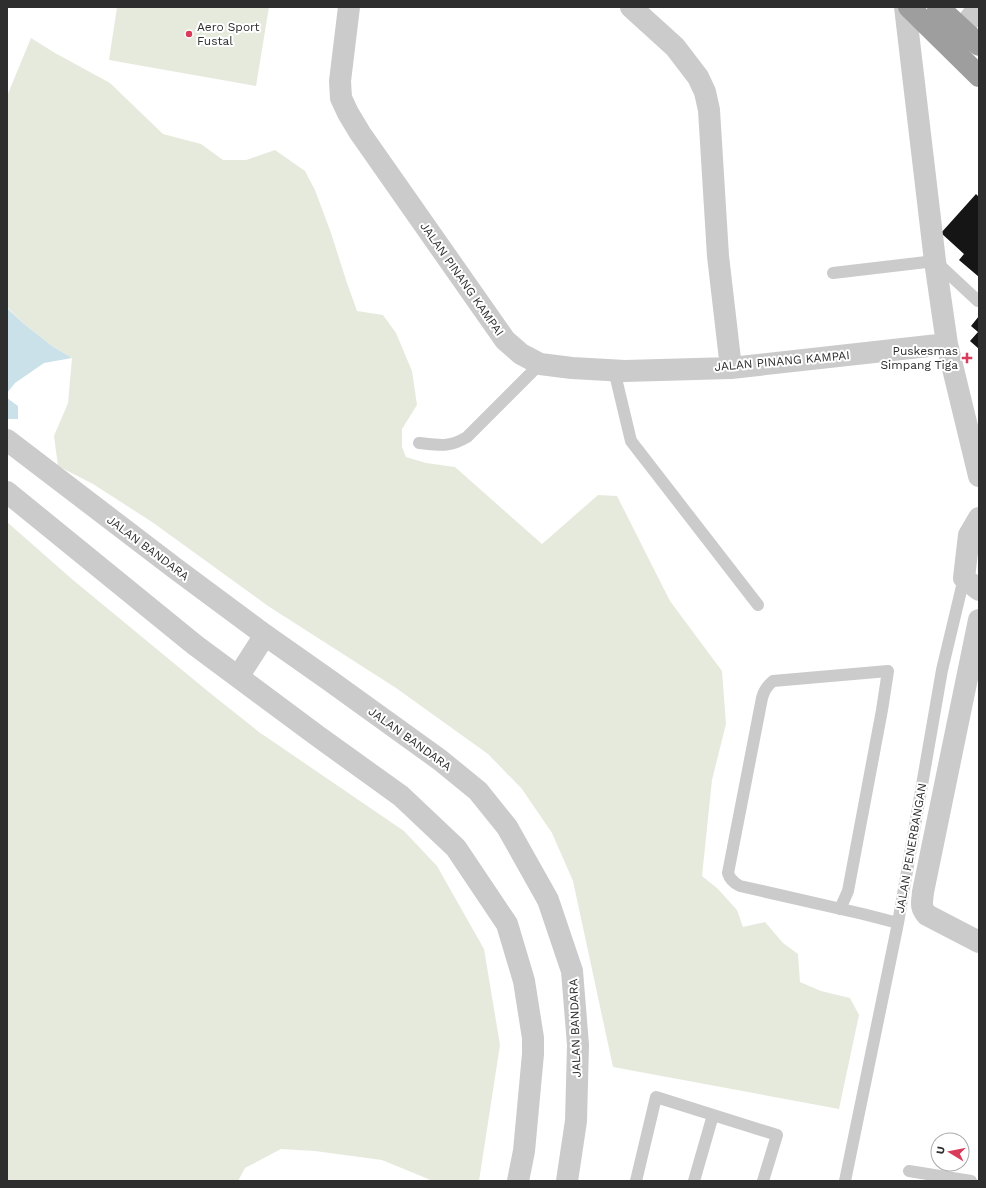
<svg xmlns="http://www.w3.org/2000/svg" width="986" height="1188" font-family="'Work Sans',sans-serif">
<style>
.green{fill:#e6eadd}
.water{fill:#cae1e9}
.building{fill:#151515}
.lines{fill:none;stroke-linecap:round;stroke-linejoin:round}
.service{stroke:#cbcbcb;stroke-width:12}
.minor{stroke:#cbcbcb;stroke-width:22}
.tertiary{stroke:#cbcbcb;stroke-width:22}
.trunk{stroke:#9e9e9e;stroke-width:22}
.poi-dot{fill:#d93c5b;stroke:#fff;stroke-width:1.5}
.labels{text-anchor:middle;stroke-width:4;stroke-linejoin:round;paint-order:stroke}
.poi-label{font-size:12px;fill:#2e2e2e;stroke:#fff;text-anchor:start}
.street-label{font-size:12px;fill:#2e2e2e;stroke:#fff}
</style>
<rect width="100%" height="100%" fill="#fff"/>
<path class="green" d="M117,7h152l-13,79 -147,-26z
M31,38l24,15 55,30 53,51 38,10 22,16h23l29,-10 30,21 10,19 16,43 15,47 11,31 26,4 13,18 16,38 5,34 -15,24v18l4,10 20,6 29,4 87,77 56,-49 19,1 53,105 52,70 4,53 -14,56 -10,96 16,13 19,21 6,17 22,-5 18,21 15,11 2,28 21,9 29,7 9,17 -20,94 -226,-42 -40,-186 -21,-48 -30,-44 -34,-35 -92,-66 -128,-82 -116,-84 -59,-38 -35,-18 -4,-30 14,-33 4,-45 -20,-12 -28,-22 -17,-17v-211z
M7,522l66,58 137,113 49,39 145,99 33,35 47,83 16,96 -21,136h-46l-51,-21 -67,-9 -34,-2 -36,19 -7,13h-231z"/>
<path class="water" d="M7,308l17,16 28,22 20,12 -28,5 -29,20 -8,10z
M7,398l11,8v13h-11z"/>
<path class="building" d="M976,194l3,3v80l-20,-17 5,-6 -23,-21z
M979,316v33l-9,-8 8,-9 -7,-6z"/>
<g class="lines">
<path class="service" d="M833,273l102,-12 43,40
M614,370l17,71 127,164
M419,443c20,2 30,5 48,-6l73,-73
M840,909l8,-18 34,-181 6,-39 -115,10c-6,5 -9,9 -11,17l-34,175c2,7 6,10 12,13l123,28 35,9
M909,1171l62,10
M636,1181l20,-84 121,38 -14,46
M694,1181l19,-66
M845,1181l53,-258 44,-253 22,-92"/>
<path class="minor" d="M349,7l-9,74 1,17 7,15 12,20 145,207 16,14 19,10 32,4 53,3 106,-3 216,-24
M631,7l44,40 23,30 7,15 4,18 9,146 13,112
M905,7l30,254 12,83 32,132
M962,29l17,-22
M979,518l-10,17 -5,43 15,12
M979,620l-56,272c-1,11 -3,15 4,23l52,27"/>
<path class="tertiary" d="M7,440l169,129 89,66 64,45 111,80 38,31 29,36 41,73 24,71 6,74 -2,76 -9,60
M7,492l188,153 124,92 82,59 55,52 51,76 17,57 9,57v16l-9,97 -6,30
M238,677l27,-42"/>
<path class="trunk" d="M909,7l70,69
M938,7l41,38"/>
</g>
<g class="poi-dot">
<circle cx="189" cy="34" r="4"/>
<path d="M965 352h4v4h4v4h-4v4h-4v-4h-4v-4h4z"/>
</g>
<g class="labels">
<g class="poi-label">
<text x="197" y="31">Aero Sport<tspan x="197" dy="14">Fustal</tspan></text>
<text x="958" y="355" text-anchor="end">Puskesmas<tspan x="958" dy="14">Simpang Tiga</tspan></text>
</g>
<g class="street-label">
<text transform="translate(462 279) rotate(55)" y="4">JALAN PINANG KAMPAI</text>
<text transform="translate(782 361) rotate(-5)" y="4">JALAN PINANG KAMPAI</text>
<text transform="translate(148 548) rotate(37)" y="4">JALAN BANDARA</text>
<text transform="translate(410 739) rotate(36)" y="4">JALAN BANDARA</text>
<text transform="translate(911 848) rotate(-80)" y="4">JALAN PENERBANGAN</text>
<text transform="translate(575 1028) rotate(-92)" y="4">JALAN BANDARA</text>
</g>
</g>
<rect width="986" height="1188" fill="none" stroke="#2e2e2e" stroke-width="16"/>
<g transform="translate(950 1152) rotate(280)"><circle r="19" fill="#ffffff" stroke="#ababab"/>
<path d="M0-3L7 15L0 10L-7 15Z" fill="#d93c5b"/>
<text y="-6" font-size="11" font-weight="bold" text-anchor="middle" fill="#2e2e2e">U</text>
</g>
</svg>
